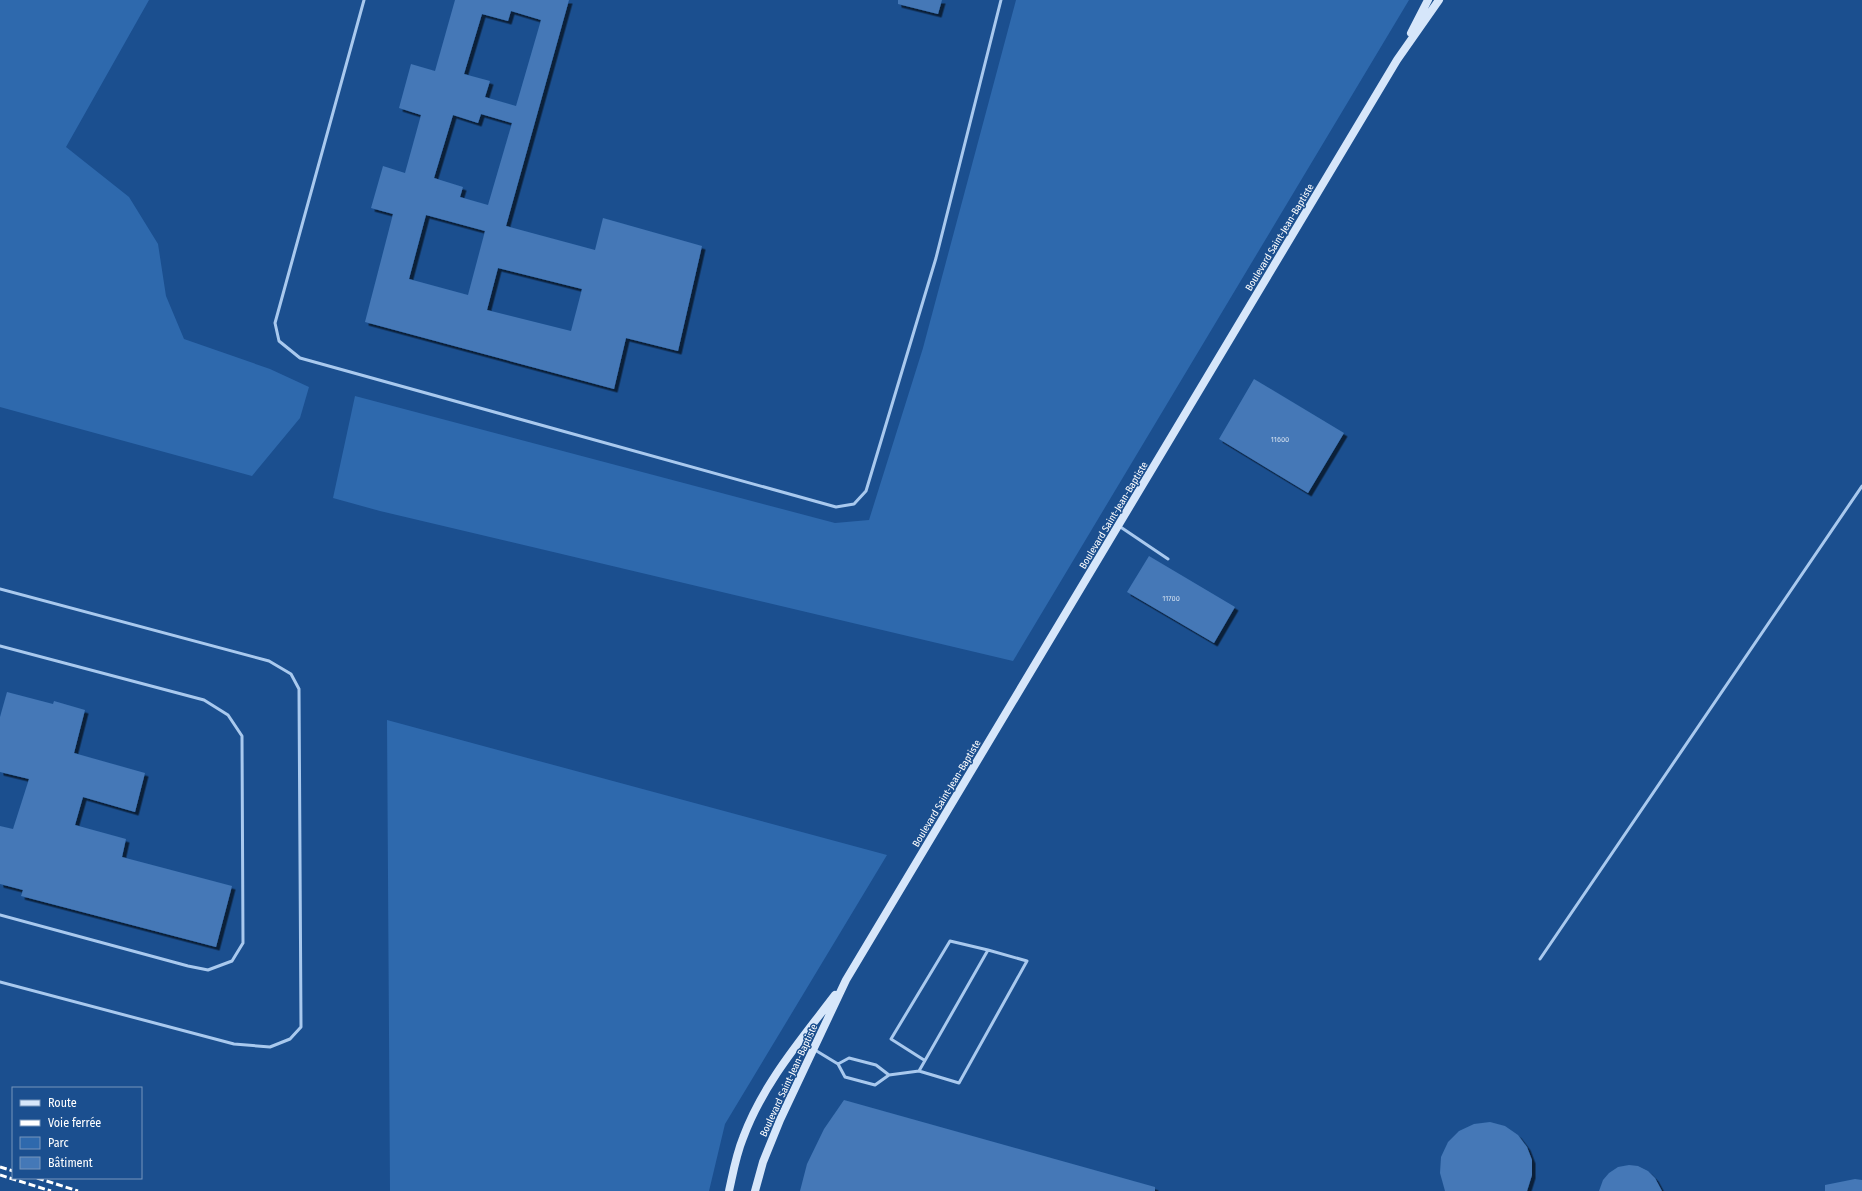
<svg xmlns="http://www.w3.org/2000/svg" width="1862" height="1191" font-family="'Fira Sans Condensed',sans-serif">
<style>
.green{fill:#2e69ad}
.building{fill:#4478b7;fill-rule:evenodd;filter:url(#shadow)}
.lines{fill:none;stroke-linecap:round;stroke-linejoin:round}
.service{stroke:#a9c9ee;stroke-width:3}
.secondary{stroke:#d6e6fa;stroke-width:8}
.rail{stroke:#fff;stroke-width:3;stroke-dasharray:7 3;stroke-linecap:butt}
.labels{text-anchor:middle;stroke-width:3;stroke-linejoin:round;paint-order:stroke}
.number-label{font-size:8px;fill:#d0dded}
.street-label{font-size:10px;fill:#fff;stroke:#1b4f8f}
</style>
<defs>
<filter id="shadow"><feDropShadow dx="3.5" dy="3.5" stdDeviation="0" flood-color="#0009"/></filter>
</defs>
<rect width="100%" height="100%" fill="#1b4f8f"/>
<path class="green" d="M0,0h149l-83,147 63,50 29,47 8,52 18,43 86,30 39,18 -9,31 -48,58 -252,-69z
M1016,0h393l-396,661 -633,-150 -47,-13 22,-102 480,127 34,-3 54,-172z
M387,720l500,135 -162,269 -16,67h-319z"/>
<path class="building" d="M455,0h114l-63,226 89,24 8,-32 99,28 -24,105 -52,-13 -12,51 -249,-67 28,-108 -22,-6 12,-42 22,7 16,-58 -22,-7 12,-44 24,7zM511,11l30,9 -25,86 -31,-9 5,-16 -26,-7 18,-60 26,7zM481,114l31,9 -24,82 -28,-8 3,-10 -29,-9 19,-63 25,8zM426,215l59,16 -17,64 -59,-16zM498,268l84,21 -11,42 -84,-21z
M898,0h44l-4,14 -40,-10z
M1254,379l90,54 -36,60 -89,-54z
M1149,556l86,51 -21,36 -87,-51z
M7,692l46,12 1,-3 31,9 -11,43 71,20 -10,39 -52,-15 -8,28 51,14 -4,18 110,29 -16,61 -195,-51 2,-6 -23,-6v-58l13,3 16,-50 -29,-7v-55z
M844,1100l311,87v4h-355l7,-27 17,-35z
M1490,1122l15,4 13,9 9,12 5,13v15l-5,16h-82l-5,-18 1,-16 7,-15 11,-11 15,-7z
M1629,1165l9,1 10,5 7,7 7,13h-63l4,-11 6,-7 9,-6z
M1855,1179l7,1v11h-37v-6z"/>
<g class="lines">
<path class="service" d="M364,0l-89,323 4,18 21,17 536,149 18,-3 12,-13 70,-233 65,-258
M1119,526l49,33
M0,589l269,72 22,13 8,15 2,338 -11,12 -20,8 -36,-3 -234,-62
M0,646l204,54 24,15 14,21 1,207 -11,18 -24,9 -20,-4 -188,-51
M1540,959l322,-473
M815,1050l23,14 7,13 30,8 14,-10 30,-4 69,-121 -38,-9 -59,98 33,21
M838,1064l11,-6 27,7 13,10
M919,1071l40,12 68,-122 -39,-11"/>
<path class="secondary" d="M1411,33l17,-33
M729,1191c4,-18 7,-36 14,-53 20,-54 57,-97 92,-143
M755,1191l8,-29 17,-42 66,-140 551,-920 42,-60"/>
<path class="rail" d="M0,1167l13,4
M0,1175l51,16
M37,1178l41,13"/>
</g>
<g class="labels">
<g class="number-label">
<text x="1280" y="442">11600</text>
<text x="1171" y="601">11700</text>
</g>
<g class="street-label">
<text transform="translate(1279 237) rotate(-59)" y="4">Boulevard Saint-Jean-Baptiste</text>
<text transform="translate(1113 515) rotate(-59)" y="4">Boulevard Saint-Jean-Baptiste</text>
<text transform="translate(946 793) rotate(-59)" y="4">Boulevard Saint-Jean-Baptiste</text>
<text transform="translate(788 1080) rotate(-65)" y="4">Boulevard Saint-Jean-Baptiste</text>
</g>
</g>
<rect x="12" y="1087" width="130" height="92" fill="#1b4f8f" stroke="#7695bc"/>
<rect x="20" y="1100" width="20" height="6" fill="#d6e6fa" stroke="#7695bc"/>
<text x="48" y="1107" font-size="12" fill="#ffffff">Route</text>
<rect x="20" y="1120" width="20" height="6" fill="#ffffff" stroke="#7695bc"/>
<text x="48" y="1127" font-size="12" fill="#ffffff">Voie ferrée</text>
<rect x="20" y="1137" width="20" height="12" fill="#2e69ad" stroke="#7695bc"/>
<text x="48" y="1147" font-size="12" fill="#ffffff">Parc</text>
<rect x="20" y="1157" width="20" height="12" fill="#4478b7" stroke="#7695bc"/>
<text x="48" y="1167" font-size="12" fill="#ffffff">Bâtiment</text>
</svg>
